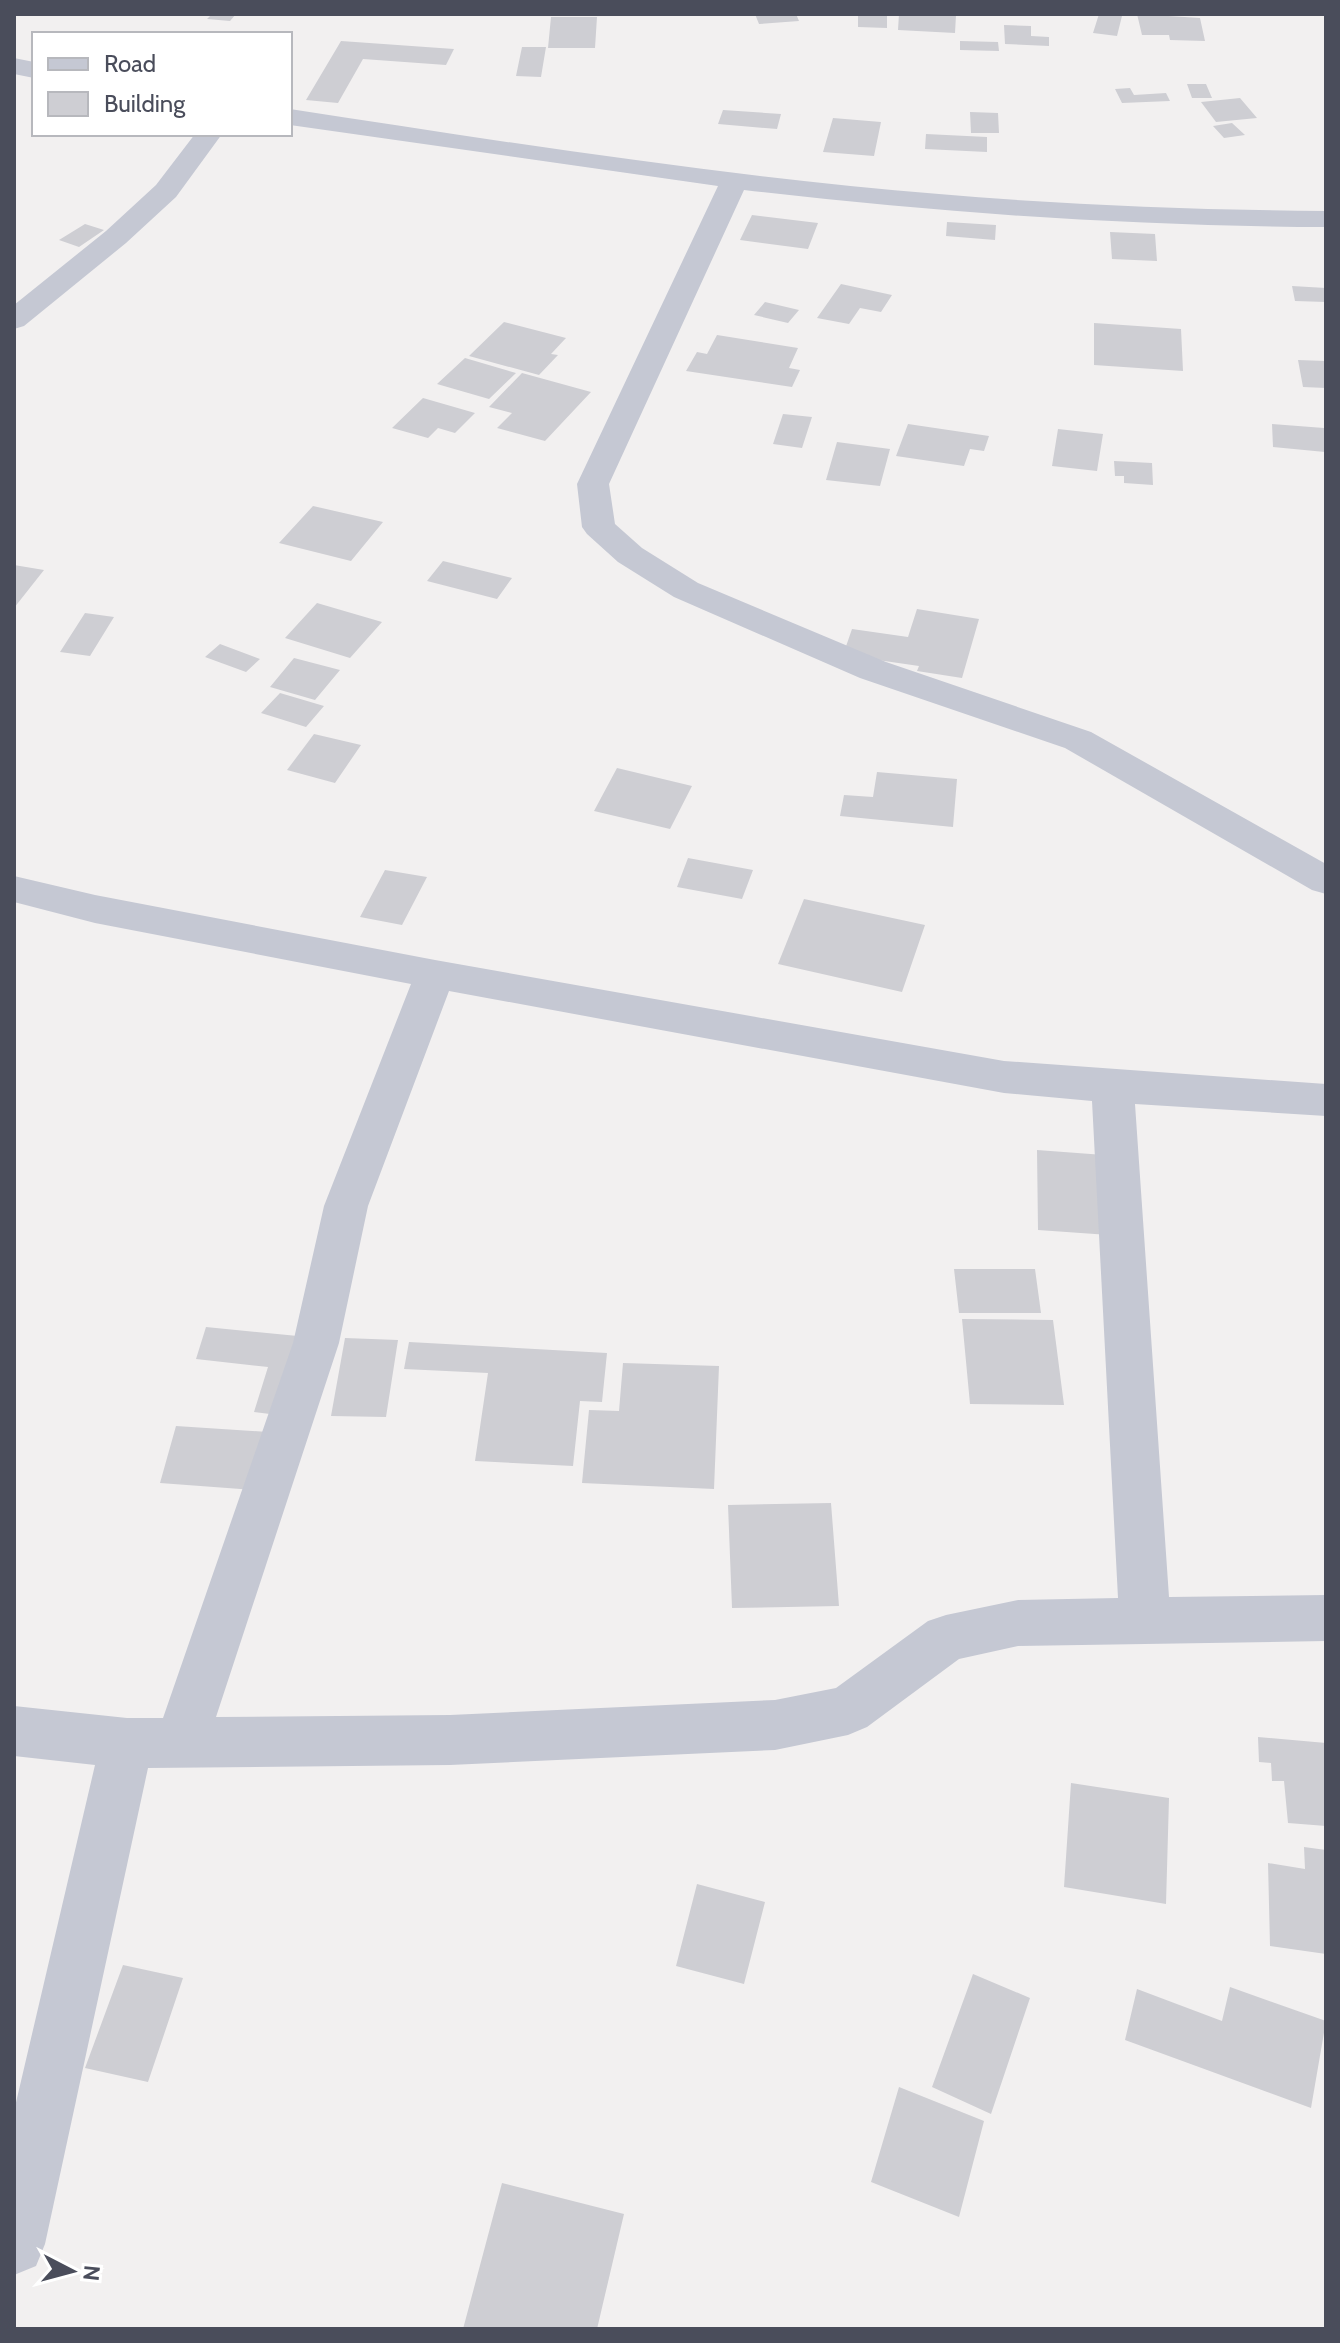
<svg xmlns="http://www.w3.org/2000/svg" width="1340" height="2343" font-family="Cabin,sans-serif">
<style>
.building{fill:#ceced3}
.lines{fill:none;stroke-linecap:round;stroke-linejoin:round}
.minor{fill:#c5c8d3;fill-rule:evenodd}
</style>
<rect width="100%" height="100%" fill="#f2f0f0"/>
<path class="building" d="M212,14h24l-6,7 -23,-2z
M755,14h41l3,7 -40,3z
M858,14h29v14l-29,-1z
M899,14l57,1 -1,18 -57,-3z
M1099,14l23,2 -5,20 -24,-3z
M1137,14l63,4 5,23 -35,-1 -1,-5h-27z
M551,17h46l-2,31h-47z
M1004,25l27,1v10l18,1v9l-44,-2z
M341,41l113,8 -8,16 -83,-6 -25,44 -32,-3z
M960,41l38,1 1,9 -39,-1z
M522,47h24l-5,30 -25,-1z
M1187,84h19l6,14h-20z
M1130,88l4,7 32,-2 4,8 -48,2 -7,-14z
M1240,98l17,20 -41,4 -15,-20z
M723,110l58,4 -4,15 -59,-5z
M970,112l28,1 1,20h-28z
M833,118l48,4 -7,34 -51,-4z
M1232,123l13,12 -21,3 -11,-12z
M926,134l61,3v15l-62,-3z
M752,215l66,8 -10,26 -68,-9z
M947,222l49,3 -1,15 -49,-4z
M85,224l19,6 -25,17 -20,-7z
M1110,232l45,2 2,27 -45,-2z
M841,284l51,11 -11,17 -21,-4 -11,16 -32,-6z
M1292,286l34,2v14l-31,-1z
M765,302l34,8 -11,13 -34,-8z
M504,322l62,16 -15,16 7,1 -19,20 -70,-19z
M1094,323l87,6 2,42 -89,-6z
M717,335l81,13 -9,20 11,2 -8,17 -106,-16 11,-19 10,2z
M465,358l51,15 -27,26 -52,-15z
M1298,360l28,1v27l-23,-1z
M522,373l69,19 -46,49 -48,-13 15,-15 -23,-6z
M423,398l52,15 -20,20 -17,-5 -10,10 -36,-10z
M783,414l29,3 -10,31 -29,-4z
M908,424l81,12 -5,15 -14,-2 -6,17 -68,-10z
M1272,424l52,4 1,24 -52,-5z
M1058,429l45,5 -6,37 -45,-5z
M837,442l53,7 -10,37 -54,-6z
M1114,461l38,2 1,22 -29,-2v-7h-9z
M313,506l70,16 -32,39 -72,-18z
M443,561l69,17 -15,21 -70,-18z
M14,565l30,5 -30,38z
M317,603l65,19 -32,36 -65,-20z
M917,609l62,10 -17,59 -45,-7 2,-5 -76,-11 9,-26 56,8z
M85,613l29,4 -24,39 -30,-4z
M220,644l40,15 -14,13 -41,-15z
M294,658l46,12 -25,30 -45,-13z
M280,693l44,13 -18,21 -45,-14z
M314,734l47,11 -26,38 -48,-13z
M617,768l75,18 -22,43 -76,-18z
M877,772l80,7 -4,48 -113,-11 4,-21 29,2z
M688,858l65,12 -11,29 -65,-12z
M385,870l42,7 -25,48 -42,-8z
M804,899l121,26 -23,67 -124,-28z
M1037,1150l67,5 5,80 -71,-5z
M954,1269h81l6,44h-82z
M962,1319l91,1 11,85 -94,-1z
M206,1327l102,10 -22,79 -32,-4 14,-45 -72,-8z
M345,1338l53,2 -12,77 -55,-1z
M409,1342l198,11 -5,49 -22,-1 -7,65 -98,-5 13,-88 -84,-4z
M623,1363l96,3 -5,123 -132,-6 7,-73 30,1z
M176,1426l92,6 -14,58 -94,-7z
M831,1503l8,103 -107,2 -4,-103z
M1258,1737l68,6v83l-38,-3 -4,-42h-12l-1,-18 -12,-1z
M1071,1783l98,15 -3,106 -102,-17z
M1304,1847l22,3v104l-56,-8 -2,-83 37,6z
M697,1884l68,18 -21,82 -68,-18z
M123,1965l60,13 -35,104 -63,-14z
M973,1974l57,24 -39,116 -59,-27z
M1230,1987l96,34 -15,87 -186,-68 12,-51 85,32z
M899,2087l85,34 -25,96 -88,-35z
M502,2183l122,31 -27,115h-134z"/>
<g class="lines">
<path class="minor" d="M14,58l20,4v16l-20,-4z
M290,109c215,33 431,67 649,85 129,11 257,16 387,17v16c-195,-1 -388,-14 -582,-37l-135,294 6,40 27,24 56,35 188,79 205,70 235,132v30l-14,-4 -247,-142 -205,-70 -186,-81 -56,-35 -31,-28 -5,-7 -5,-43 141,-298 -428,-61z
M195,134h27l-46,63 -50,46 -102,83 -10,3v-24l92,-74 50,-46z
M14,876l81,19 340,65 569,101 322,23v32l-191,-12 34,493 157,-2v46l-308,5 -59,13 -92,68 -19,8 -73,15 -325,15 -302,3 -103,476 -9,22 -22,9v-164l81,-346 -81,-9v-50l113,12h36l130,-375 31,-137 87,-222 -316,-61 -81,-21zM449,991l555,102 88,8 26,497 -100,2 -72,15 -18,6 -92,67 -61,12 -325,15 -234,2 123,-374 29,-137z"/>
</g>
<rect width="1340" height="2343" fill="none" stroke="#4a4d5b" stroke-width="32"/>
<rect x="32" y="32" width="260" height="104" fill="#ffffff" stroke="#b7b8bd" stroke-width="2"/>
<rect x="48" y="58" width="40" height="12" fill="#c5c8d3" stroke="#b7b8bd" stroke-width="2"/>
<text x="104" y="72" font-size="24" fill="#4a4d5b">Road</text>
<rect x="48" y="92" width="40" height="24" fill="#ceced3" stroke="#b7b8bd" stroke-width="2"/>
<text x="104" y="112" font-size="24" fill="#4a4d5b">Building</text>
<g transform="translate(72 2271) rotate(96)" stroke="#ffffff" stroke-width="6" paint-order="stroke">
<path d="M0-6L14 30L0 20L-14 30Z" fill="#4a4d5b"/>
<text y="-12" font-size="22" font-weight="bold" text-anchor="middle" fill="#4a4d5b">N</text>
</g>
</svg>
